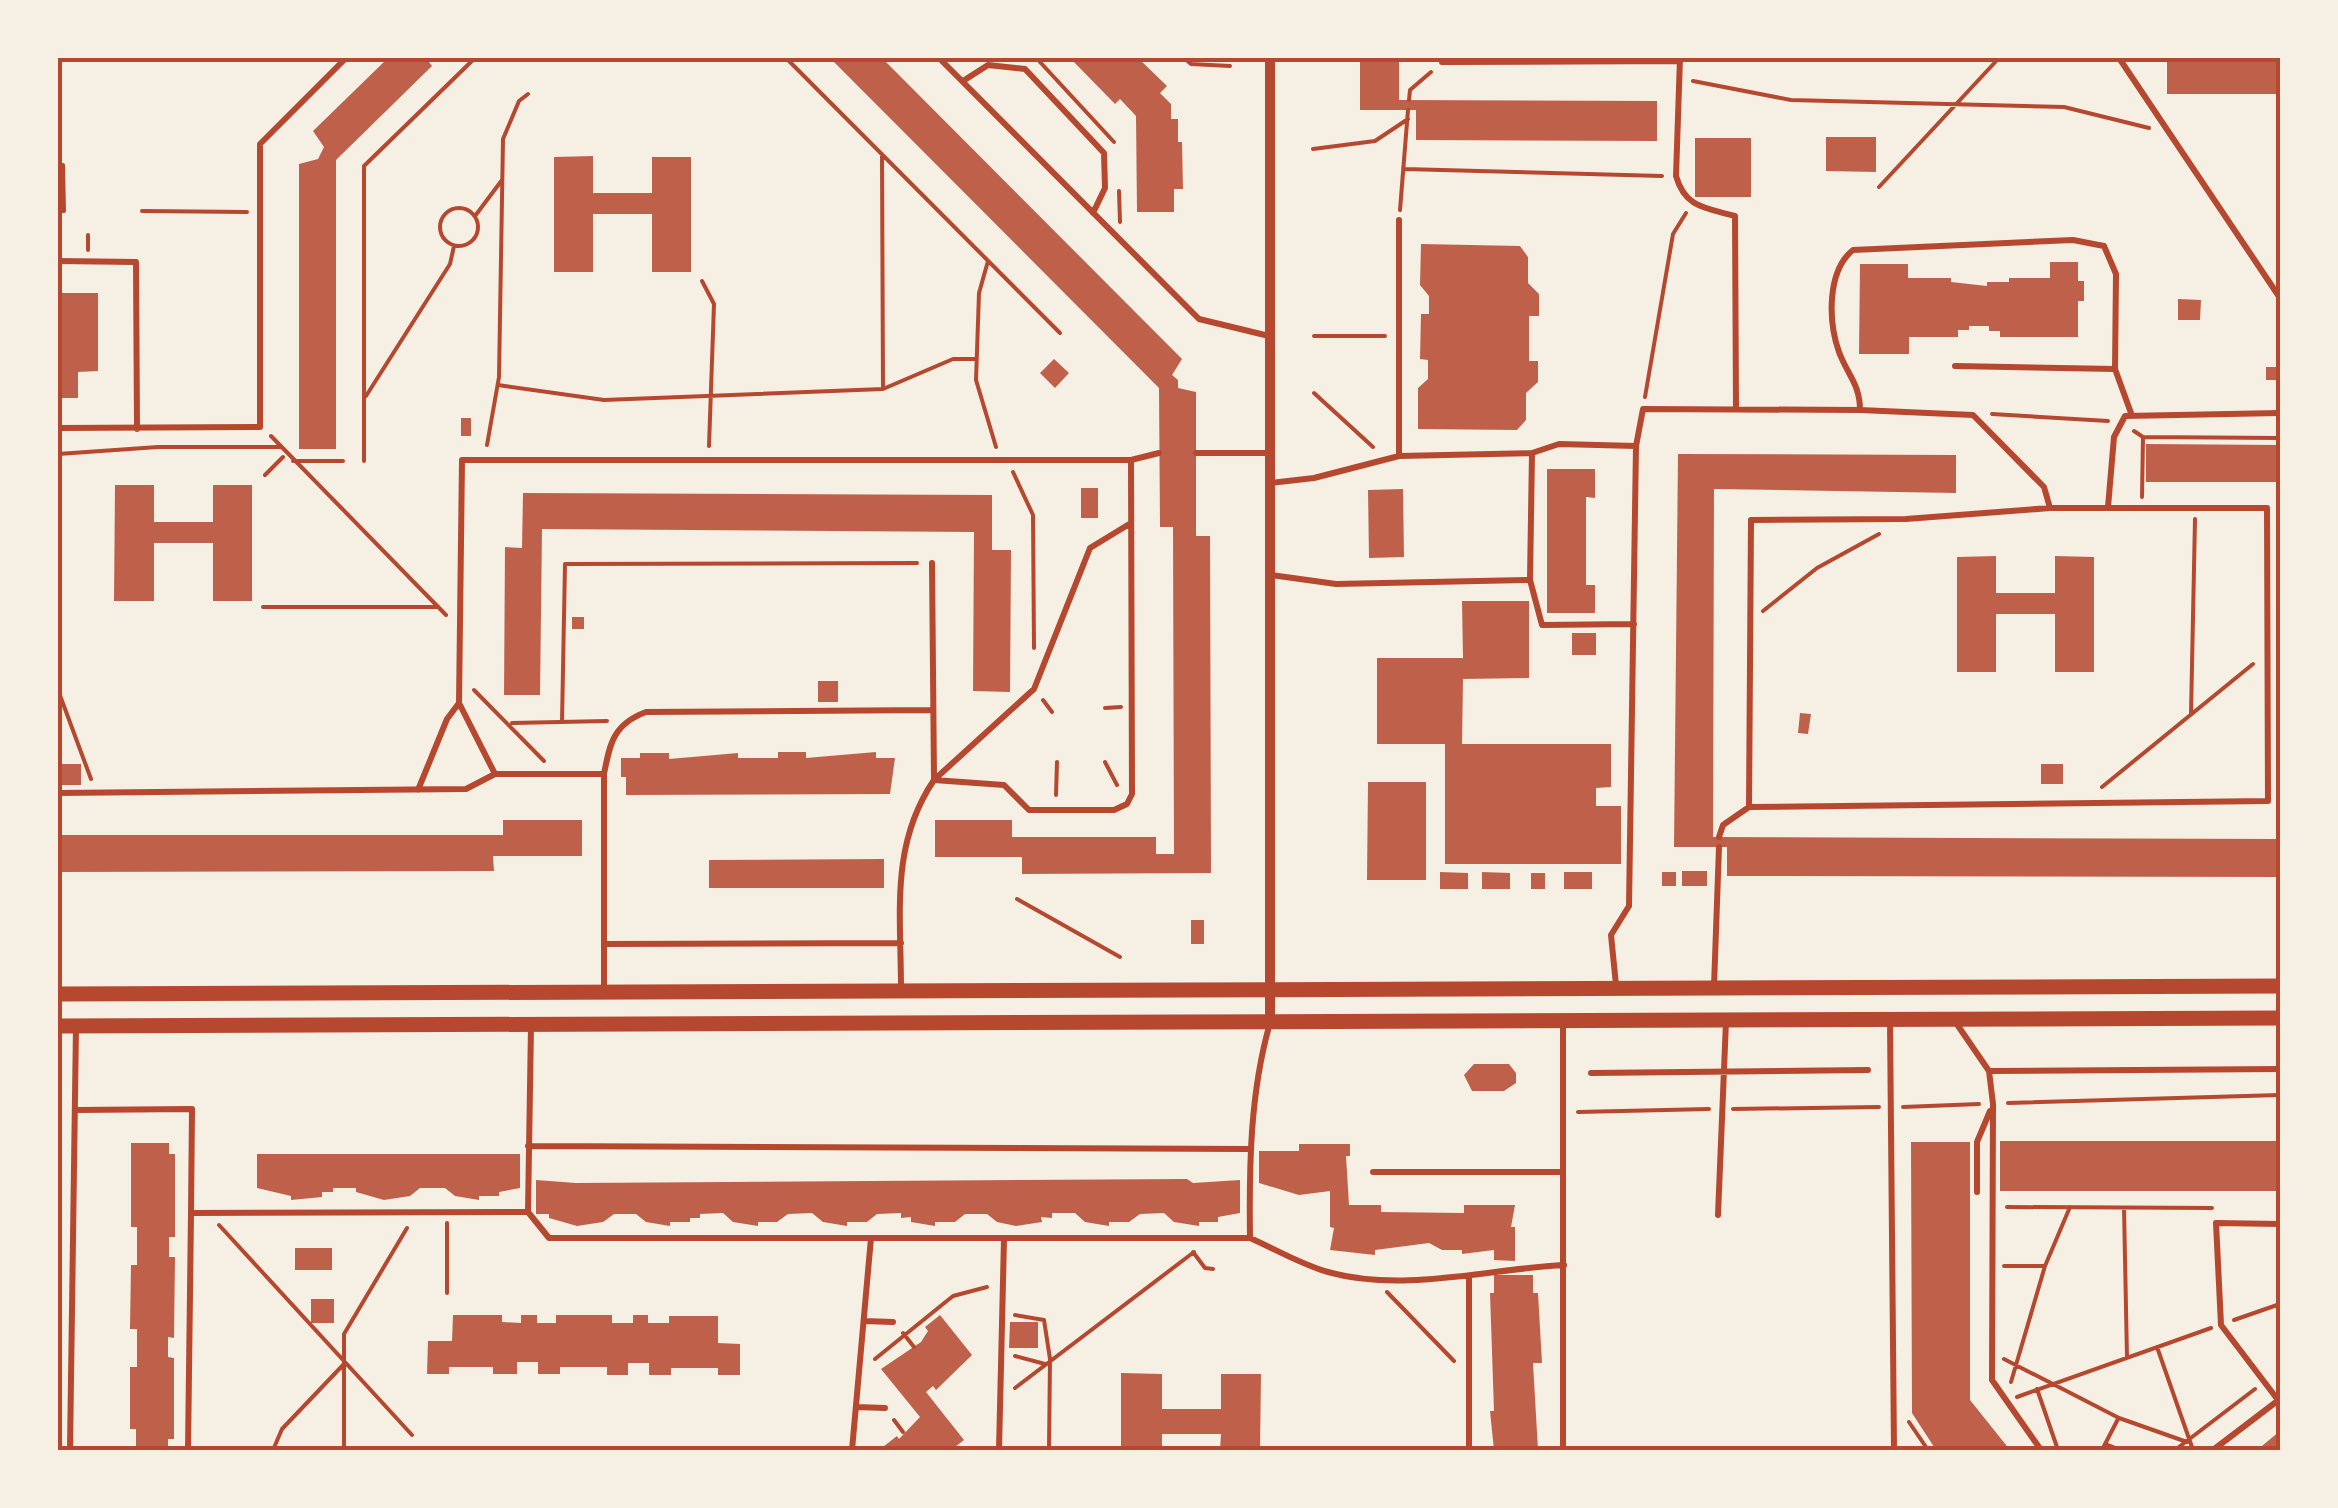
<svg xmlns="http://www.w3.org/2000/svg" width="2338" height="1508" font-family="'Roboto Condensed',sans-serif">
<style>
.building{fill:#bf614a}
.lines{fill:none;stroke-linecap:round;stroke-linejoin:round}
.path{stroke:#b5482f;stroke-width:4}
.service{stroke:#b5482f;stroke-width:6}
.minor{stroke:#b5482f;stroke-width:10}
.secondary{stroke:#b5482f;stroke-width:15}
.neatline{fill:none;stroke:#b5482f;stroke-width:4}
</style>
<rect width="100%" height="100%" fill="#f6efe4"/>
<path class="building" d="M388,58h38l6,8 -96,94v289h-37v-285l19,-5 6,-12 -11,-16z
M830,58h52l300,301 -10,16 6,5v8l18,4v144h14l1,337 -189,1v-17h-87v-37h77v17h144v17h18l-1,-327h-13l-1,-139z
M1070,58h68l29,28 -7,7 11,11v15h7v23h4l1,47h-9v23h-37l-1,-96 -16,-17 -5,5z
M1360,58h39v42l258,1v40l-241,-1v-30h-56z
M2167,58h113v36h-113z
M1826,137h50v35l-50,-1z
M1695,138h56v59h-56z
M593,156v37h59v-36h39v115h-39v-58h-59v58h-39v-115z
M1421,244l99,2 8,11v26l11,11v22h-10v45h9v21l-12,11v27l-9,10 -99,-1v-41l10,-9v-19l-8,-1 1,-45h8v-18l-9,-11z
M2050,262h28v19h6v20h-6v36h-78v-6h-11v-5h-20v4h-11v7h-49v17h-50l1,-90h48v14h43v4l36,4v-4h22v-4h41z
M58,282h4l-1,11h37v78l-20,1v26h-20z
M2178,299l23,1 -1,20h-22z
M1054,359l15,14 -14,15 -15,-15z
M2266,367h14v13h-14z
M461,418h10v18h-10z
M2146,444l134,1v37h-134z
M1678,454l278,1v38l-242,-4 -1,348 567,2v38l-553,-1v-29h-53z
M1547,469h48v29l-9,-1v88h9v28h-48z
M115,485h39v37h59v-37h39v116h-39v-58h-59v58h-40z
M1081,488h17v30h-17z
M1403,489l1,68 -35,1 -1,-68z
M523,493l469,2v55h19l-1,142 -37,-1 1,-159 -432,-3 -2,166h-36l1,-148 17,1z
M1996,556v37h59v-37l39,1v115h-39v-58h-59v58h-39v-115z
M1462,601h67v77l-66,1 -1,65h149v43l-15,1v18h25v58h-176v-120h-68v-86h86z
M572,617h12v12h-12z
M1572,633h24v22h-24z
M818,681h20v21h-20z
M1800,713l11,1 -3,20 -10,-1z
M778,752h28v6l70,-6v6h19l-5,36 -264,1v-18h-5v-19h19v-5h29v6l69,-6v5h40z
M61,764h20v21h-20z
M2041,764h22v20h-22z
M1368,782h58v98h-59z
M503,820h79v36h-89l1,15 -436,1v-37h445z
M884,859v29h-175v-28z
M1682,871h25v15h-25z
M1440,872l28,1v16h-28z
M1482,872l28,1v16h-28z
M1564,872h28v17h-28z
M1662,872h14v14h-14z
M1531,873h14v16h-14z
M1191,920h13v24h-13z
M1474,1064h35l7,9v10l-12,8h-32l-8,-16z
M2000,1141h280v50h-280z
M1911,1142h59v258l40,50h-74l-24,-37z
M131,1143h38v11h6v83h-6v20h6l-1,81 -6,-1v20l6,1v81h-6v11h-32v-21h-6v-62h7v-38h-7l1,-64h6v-38h-6z
M1299,1144h51v12h-4l3,49h32v7l83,1v-8h51l-4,22h4v34l-21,-1v-10l-32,4v-4h-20l-13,-7 -54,7v5l-45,-5 4,-22 -4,-1v-36l-31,4 -40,-12v-32h40z
M257,1154h263v34l-21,4v4h-20v4l-24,-4 -10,-8h-25l-10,8 -26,4 -28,-8v-4h-23v4h-11v5l-31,3v-4l-34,-8z
M1187,1179l6,4 47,-3v33l-22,4v5h-19v4l-25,-4 -10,-9 -24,1 -11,8h-20v4l-24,-4 -10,-9h-23v5l-11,-1 1,5 -26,4 -19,-4 -10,-8h-22l-10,8h-20v4l-24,-4v-5l-10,1v-5l-24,1 -10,8h-20v4l-24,-4 -11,-9 -24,1 -11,8h-19v4l-25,-4 -10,-9 -23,1v4h-10v4h-20v4l-24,-4 -10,-8h-22l-11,8 -26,4 -28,-8v-4h-13v-34l40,3z
M295,1248h37v22h-37z
M1494,1275h39v18h5l4,70h-9l5,87h-44l-4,-39h4l-4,-118h4z
M311,1299h23v24h-23z
M453,1315h49v7l19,1v-8h16v8h19v-8h56v8h21v-8h15v8h21v-7h49v27l22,1v31h-22v-7h-47v7h-22v-12h-21v12h-21v-8h-47v7h-22v-12h-21v12h-24v-7h-44v7h-22l1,-33h24z
M940,1315l32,40 -36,35 -3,-4 -7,6 38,48 -13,10h-72l18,-14 2,3 21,-22 -39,-48 40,-27 7,-11 -3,-4z
M1010,1322h28v26h-29z
M1121,1373l41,1v35h59v-35h40l-1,76h-40l1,-16h-59v16h-41z
M2280,1431v19h-23z"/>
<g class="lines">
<path class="path" d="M786,58l274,275
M1184,58l7,6 39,2
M1040,62l74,80
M1693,81l98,19 273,7 85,21
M1409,100l1,-10 21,-18
M1313,149l62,-8 33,-22
M882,154l1,235
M1404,169l258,7
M1879,187l120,-129
M1119,191l1,31
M440 227a19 19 0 1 1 38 0a19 19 0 1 1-38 0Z
M1400,210l8,-100
M58,211h6l-1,-46
M142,211l105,1
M475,216l27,-36
M88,235v15
M988,261l-9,32 -3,87 20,67
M702,281l12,23 -5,142
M1314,336h71
M498,385l106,15 279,-11 70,-30h23
M1314,393l59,54
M366,396l84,-132 4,-18
M1645,397l28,-163 13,-21
M1992,414l116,7
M2134,431l9,6 137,1
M271,436l175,179
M487,445l12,-68 4,-238 16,-38 9,-7
M58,454l100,-7h121
M293,461h50
M364,461v-295l111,-108
M1013,472l20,43 1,133
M265,475l18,-18
M2142,497l1,-60
M263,607h174
M1763,611l54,-43 62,-34
M58,690l33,89
M474,690l70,71
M1043,700l9,12
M1105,708l16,-1
M2191,714l4,-195
M562,722l3,-158 352,-1
M512,723l95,-2
M1105,762l12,23
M2102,787l151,-123
M1056,795l1,-33
M1017,899l103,58
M2008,1103l272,-8
M1903,1107l76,-3
M1733,1109l146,-2
M1578,1112l131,-3
M2007,1207l205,1
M2124,1208l3,150
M447,1223v70
M219,1225l193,210
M1193,1252l12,16 8,1
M2004,1266h40
M1387,1292l67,69
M1015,1315l29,5 6,39 -1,91
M2234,1320l46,-16
M903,1333l11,14
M2157,1347l36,103
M1015,1356l30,8
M875,1359l78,-63 34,-9
M2004,1359l115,59 68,24
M2011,1382l34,-116 25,-59
M1015,1388l179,-136
M2037,1389l21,61
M2017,1397l194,-69
M894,1420l9,12
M1909,1422l19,28
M2105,1444l16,6
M273,1450l9,-21 62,-65
M344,1450v-116l63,-106
M2102,1450l16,-31
M2175,1450l80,-61"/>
<path class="service" d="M939,58l260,261 70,17
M1442,58v4l237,-1
M1680,58l-4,118c9,32 30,32 59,40l1,193
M2119,58l161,240
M963,81l25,-16 37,4 79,84 1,35 -12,25
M58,261l78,1 1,167
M1955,366l160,3
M1860,410c0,-26 -13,-36 -21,-58 -11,-31 -12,-81 14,-102l220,-10 31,6 12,28 -1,95 16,44
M58,428l202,-1v-283l86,-86
M1196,453h74
M1532,453l-2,127 12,45 92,-1
M1399,456v-236
M1131,460l28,-7
M1270,483l44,-5 85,-22 133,-3 27,-9 77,2 7,-37 217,1 113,5 71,72 6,21h217l1,293 -519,6 -26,18 -4,12
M2108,507l6,-70 11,-21 155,-3
M932,563l2,216
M1271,575l65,9 194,-4
M495,774l-36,-71 3,-243h669l1,334 -5,10 -13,6h-85l-25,-25 -70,-5c-44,65 -33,133 -33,209
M604,774c6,-32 10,-50 42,-62l287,-2
M935,779l99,-90 56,-141 41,-25
M418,790l29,-71 12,-16
M58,793l408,-4 29,-15h109v218
M1749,807l2,-287 155,-1 144,-11
M604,944l297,-1
M1616,985l-5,-50 18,-29 7,-460
M1714,986l5,-139
M1954,1020l35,51 291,-2
M1890,1021l4,429
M1563,1022v428
M531,1026l-3,186 21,26h701c25,11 52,27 78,34 75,21 160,-3 236,-7
M1989,1071l4,33 -1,276 49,70
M1591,1073l277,-3
M76,1110l116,-1 -1,104 337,-1
M528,1146l721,3
M1373,1172h190
M1977,1192v-50l13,-31
M1718,1215l8,-194
M1250,1238c-1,-71 0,-146 20,-215
M1469,1278v172
M864,1321l29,1
M2278,1400l-57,-75 -5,-102 64,1
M856,1407l29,1
M70,1450l6,-423
M188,1450l3,-237
M375,1450h51
M852,1450l19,-212
M999,1450l5,-211
M2213,1450l67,-51"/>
<path class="minor" d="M1270,1022v-964"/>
<path class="secondary" d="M58,994l2222,-8
M58,1026l2222,-8"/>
</g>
<rect width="2338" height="1508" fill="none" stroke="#f6efe4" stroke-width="120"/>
<rect x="60" y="60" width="2218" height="1388" class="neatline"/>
</svg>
